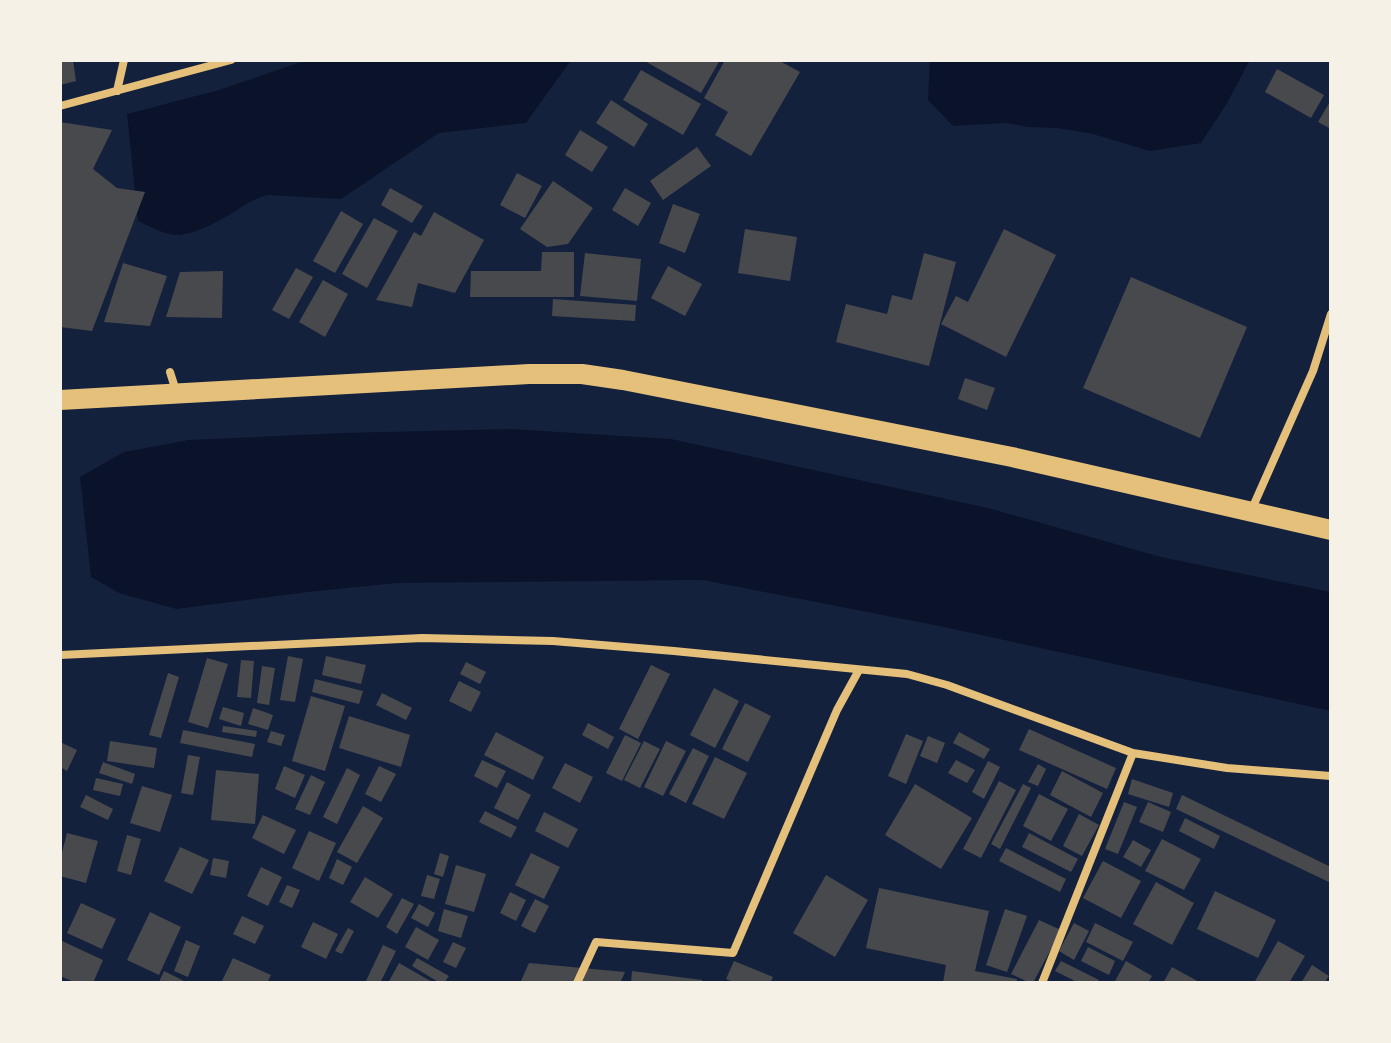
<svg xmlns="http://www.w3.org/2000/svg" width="1391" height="1043" font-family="'Varela Round',sans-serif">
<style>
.water{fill:#0b132b}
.building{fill:#48494c}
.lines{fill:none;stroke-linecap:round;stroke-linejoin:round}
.minor{stroke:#e5c07b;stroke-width:8}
.primary{stroke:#e5c07b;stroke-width:20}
</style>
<rect width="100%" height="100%" fill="#14213d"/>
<path class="water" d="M307,60h264l-45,63 -87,10 -98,66 -73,-4c-13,3 -23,10 -34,17 -17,10 -41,24 -60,23 -13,-2 -25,-9 -36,-14l-11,-107 92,-24z
M930,60h320l-24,45 -25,38 -51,8 -57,-17 -36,-6 -30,-1 -20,-4 -54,3 -25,-26z
M511,429l160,10 321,70 169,48 170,35v119l-387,-84 -241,-47 -306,3 -89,9 -132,17 -57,-16 -28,-16 -11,-100 44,-25 65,-12 153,-7z"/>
<path class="building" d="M60,60h13l3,21 -16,4z
M643,60h77l-19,33z
M725,60h53l22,12 -49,84 -36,-21 13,-23 -24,-14z
M1277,69l47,26 -13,23 -46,-26z
M641,70l60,34 -18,31 -60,-35z
M611,100l37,24 -14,23 -38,-24z
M1331,100v29l-13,-7z
M60,122l52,8 -19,39 24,19 28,4 -53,139 -32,-4z
M580,130l28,17 -16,25 -27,-17z
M697,147l14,19 -48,34 -13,-19z
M517,173l25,13 -17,32 -25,-13z
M553,181l40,27 -25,36 -21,3 -27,-18z
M390,188l33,18 -11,17 -31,-18z
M625,188l26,15 -13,23 -26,-16z
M673,204l27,10 -15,39 -26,-10z
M341,211l22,13 -28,49 -22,-12z
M434,212l50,28 -29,53 -37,-10 -6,24 -36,-7 38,-68 7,4z
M374,218l24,13 -31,57 -25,-14z
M745,229l52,8 -7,44 -52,-8z
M1004,229l52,26 -50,102 -65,-33 15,-28 12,6z
M542,252h32v45h-104l1,-26h70z
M585,253l56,6 -4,42 -57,-5z
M924,253l32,9 -27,104 -93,-24 10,-38 41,10 5,-19 20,5z
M123,263l44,13 -17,50 -46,-4z
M668,266l34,18 -17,32 -34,-18z
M296,268l17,9 -24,42 -17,-9z
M223,271l-1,47 -56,-1 14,-45z
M1131,277l116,50 -47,111 -117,-50z
M323,280l25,14 -23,43 -26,-15z
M553,299l83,6 -1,16 -83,-5z
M965,378l30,10 -8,22 -29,-11z
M288,656l15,3 -8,43 -15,-2z
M326,656l40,9 -5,19 -39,-9z
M207,658l21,6 -20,64 -20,-6z
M241,660l13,1 -3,37 -14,-1z
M466,662l20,10 -6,12 -20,-10z
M651,665l19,9 -32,65 -19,-10z
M262,666l13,2 -6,37 -12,-2z
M168,673l11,4 -18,61 -12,-3z
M315,679l48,12 -4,13 -47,-12z
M459,681l22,11 -10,20 -22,-11z
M714,688l25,13 -24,47 -25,-13z
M382,693l30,15 -6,12 -30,-15z
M311,696l34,10 -20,65 -33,-10z
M745,703l26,13 -23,46 -26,-13z
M223,707l21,6 -3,13 -22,-7z
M253,708l20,7 -5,15 -20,-6z
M349,716l61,19 -9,32 -62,-19z
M588,723l26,14 -6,12 -26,-14z
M223,726l34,5 -1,6 -34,-5z
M1029,729l87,39 -9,21 -88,-39z
M183,730l72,14 -3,13 -72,-14z
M271,731l14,4 -4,11 -14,-4z
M496,732l48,25 -11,23 -49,-25z
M959,732l31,17 -6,10 -31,-16z
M906,734l17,7 -17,43 -18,-8z
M625,735l16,8 -19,38 -16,-8z
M928,736l17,7 -8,20 -17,-7z
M110,741l47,7 -3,20 -47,-7z
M644,741l16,8 -20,39 -16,-8z
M666,741l20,10 -23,45 -19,-9z
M60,742l17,8 -10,21 -7,-4z
M693,748l16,8 -23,47 -17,-9z
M188,755l12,2 -7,38 -12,-2z
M715,757l32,16 -23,46 -32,-15z
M482,760l24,11 -9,17 -23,-12z
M956,760l19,10 -8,13 -19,-10z
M988,761l12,6 -16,32 -12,-7z
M103,762l32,12 -3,10 -33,-11z
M565,763l28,14 -13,26 -28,-15z
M1038,764l8,5 -8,17 -10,-4z
M284,766l21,9 -10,23 -20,-9z
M379,766l17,8 -15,28 -16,-8z
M347,768l13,7 -23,49 -14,-7z
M216,770l43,4 -4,50 -44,-4z
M1062,771l41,22 -12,24 -41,-22z
M311,775l14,7 -15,33 -15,-6z
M96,778l27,6 -3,12 -27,-6z
M1132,779l41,14 -4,14 -41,-13z
M999,781l17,9 -35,68 -18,-9z
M507,782l24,13 -13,25 -24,-12z
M915,784l57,34 -31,51 -56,-34z
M1023,784l8,4 -31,61 -9,-5z
M142,786l30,9 -12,37 -30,-9z
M1039,794l29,15 -17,32 -28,-15z
M86,795l27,14 -5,11 -28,-13z
M1182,795l149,72v16l-155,-74z
M1124,802l13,5 -19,47 -13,-5z
M1148,802l23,10 -8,20 -24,-10z
M363,806l20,12 -26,45 -20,-11z
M485,811l32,16 -6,11 -32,-16z
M544,812l34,17 -10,19 -33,-17z
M1079,814l20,11 -17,31 -19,-10z
M263,815l33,15 -12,24 -32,-16z
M1185,818l35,18 -6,13 -35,-18z
M309,831l27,12 -17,38 -27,-13z
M67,833l31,8 -12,42 -26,-7v-16z
M1029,833l49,26 -7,13 -49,-25z
M127,835l14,4 -10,36 -14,-4z
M1162,839l39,20 -17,31 -39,-19z
M1133,840l18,10 -10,17 -18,-10z
M180,847l29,13 -17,34 -28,-13z
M1006,848l60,31 -6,13 -61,-31z
M440,853l9,3 -6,21 -9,-3z
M531,853l29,14 -16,32 -29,-14z
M213,858l16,3 -3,17 -16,-3z
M337,859l15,8 -9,18 -14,-7z
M1103,861l38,20 -20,37 -38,-20z
M456,865l30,9 -12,38 -29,-8z
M261,867l21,10 -14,29 -21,-10z
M427,875l13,4 -6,20 -13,-3z
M826,875l42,25 -33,57 -42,-24z
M365,877l28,17 -15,24 -28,-16z
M1156,882l38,21 -22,42 -39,-21z
M287,885l13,5 -8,18 -13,-6z
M879,888l110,23 -14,60 42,8 -1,4h-73l3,-18 -80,-17z
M1215,891l61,29 -18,38 -61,-29z
M510,892l16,8 -10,21 -16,-8z
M402,898l12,6 -17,30 -11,-7z
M535,899l14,7 -14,27 -14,-7z
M81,903l35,16 -14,30 -35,-16z
M419,904l16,9 -7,14 -17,-9z
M444,909l24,7 -7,22 -23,-7z
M1005,909l22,7 -20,56 -21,-7z
M150,912l31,15 -22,48 -32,-15z
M242,916l22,10 -9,18 -22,-10z
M1039,920l22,10 -28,53h-3l-19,-9z
M313,922l25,12 -12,25 -25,-12z
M1074,923l15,8 -15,29 -15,-9z
M1095,923l38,19 -10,19 -37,-19z
M416,927l23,13 -11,20 -23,-13z
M348,928l6,3 -12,23 -7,-3z
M186,940l14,6 -12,31 -14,-6z
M62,941l41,19 -10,23h-17l-16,-7v-30z
M1278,941l27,15 -16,27h-35z
M453,942l13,6 -10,20 -13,-6z
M383,945l13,6 -16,32h-15z
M1088,947l27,14 -6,14 -28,-14z
M233,958l38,17 -4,8h-46z
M417,958l32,18 -5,7h-4l-28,-17z
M734,961l39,16 -3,6h-35l-9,-4z
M1061,961l38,19 -2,3h-18l-24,-12z
M1126,961l26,15 -4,7h-34z
M399,963l35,20h-46z
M529,963l96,9 -5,11h-100z
M1312,965l17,11 -5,7h-23z
M1172,967l29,16h-38z
M164,971l24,12h-28l-1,-1z
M632,971l70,9v3h-71z"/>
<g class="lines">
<path class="minor" d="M117,91l7,-31
M60,106l171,-46
M170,372l6,19
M1251,511l62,-140 18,-57
M60,655l362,-17 131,3 121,10 233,23 40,11 186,68 94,15 104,8
M577,983l19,-41 137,11 104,-243 22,-40
M1042,983l91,-230"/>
<path class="primary" d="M60,400l469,-26h53l41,6 389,77 319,73"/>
</g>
<rect width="1391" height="1043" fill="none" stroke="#f6f1e7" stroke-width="124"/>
</svg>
